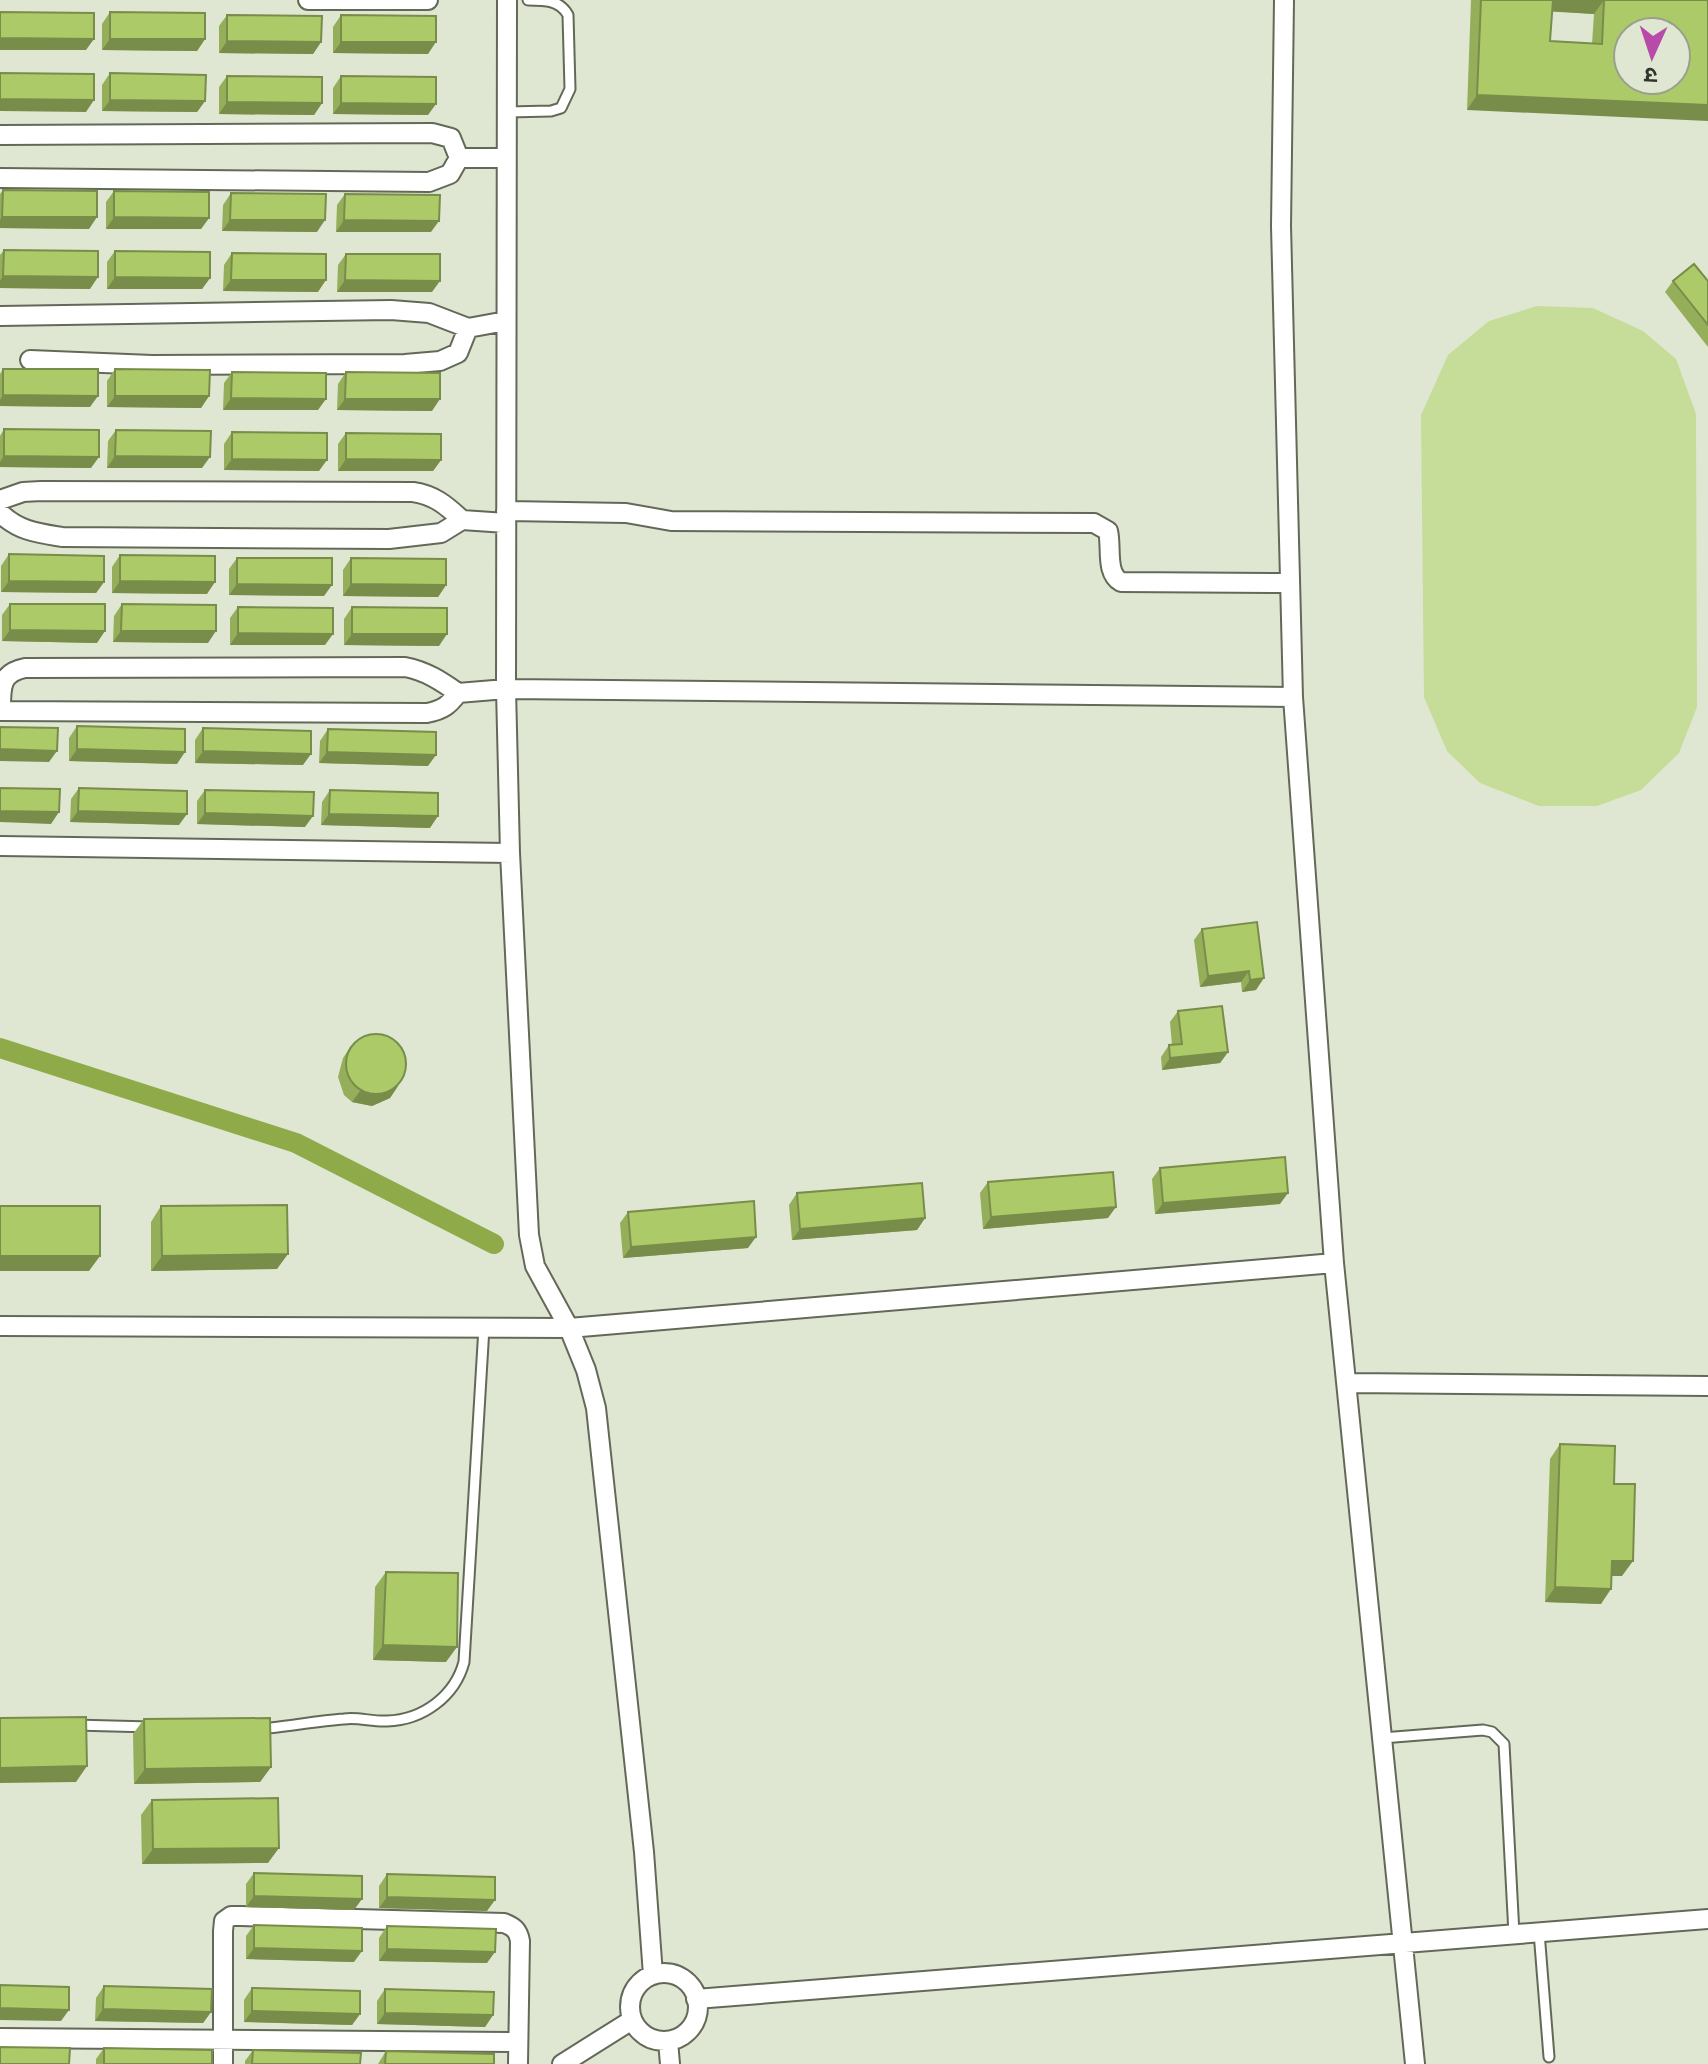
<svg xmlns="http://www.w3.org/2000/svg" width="1708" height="2064" font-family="'Fira Sans Condensed','Noto Sans Devanagari',sans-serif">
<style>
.green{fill:#c6dc99}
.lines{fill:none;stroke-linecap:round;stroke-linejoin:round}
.canal{stroke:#8eaa49;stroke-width:20}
.lane-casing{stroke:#636957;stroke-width:13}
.street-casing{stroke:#636957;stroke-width:22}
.lane{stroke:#fff;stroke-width:9}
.street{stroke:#fff;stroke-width:18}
.wall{fill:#95ae5a;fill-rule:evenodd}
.shaded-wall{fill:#798d4a}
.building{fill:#adca69;stroke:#798d4a;stroke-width:2;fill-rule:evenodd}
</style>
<rect width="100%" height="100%" fill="#dfe7d2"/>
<path class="green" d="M1537,306l56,2 50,23 33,28 20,55 1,293 -18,46 -38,37 -44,16h-58l-59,-23 -33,-32 -23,-54 -3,-282 27,-60 41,-34z"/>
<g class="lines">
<path class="canal" d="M0,1048l296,95 198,101"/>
<g class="lane-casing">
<path id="lane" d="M506,112l45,-1 10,-3 9,-19 -2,-74c-8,-15 -23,-15 -40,-15
M74,1725l77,2
M258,1729c28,-2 57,-8 86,-10 14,-2 29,3 43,2 36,-1 68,-25 77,-59l20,-335
M1382,1738l101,-8 9,2 12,12 10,190
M1539,1932l10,125"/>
</g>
<g class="street-casing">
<path id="street" d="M308,0h120
M507,0l-1,689 4,164 19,382 6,31 34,62 17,42 10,38 48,444 9,123
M1284,0l-3,226 12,471 41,566 81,801
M0,135l432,-2 19,5 8,20
M0,178l429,4 21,-8 9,-16h47
M0,316l391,-6 38,3 39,15 38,-7
M30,360l122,5 253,-1 35,-3 18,-8 10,-25
M0,500l23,-8 18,-1 372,1c21,3 33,13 49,28
M506,511l120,2 45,8 423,2 14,8c4,16 -3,42 13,51l169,1
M0,513c19,18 37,20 62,24l327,2 52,-6 21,-13 44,3
M0,711l427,2c16,-3 22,-8 31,-20l48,-4 787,8
M1,711c0,-23 -1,-38 24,-43l380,-1c21,4 36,14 53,26
M0,846l510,7
M0,1326l569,2 765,-65
M1347,1383l361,3
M630 2007a34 34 0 1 1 68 0a34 34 0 1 1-68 0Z
M696,1999l1012,-80
M0,2038l518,4
M668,2041l2,23
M223,2064v-133l1,-10 7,-5h10l263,7c10,4 14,7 16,18l-2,123
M562,2064l70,-44"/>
</g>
<use href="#lane" class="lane"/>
<use href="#street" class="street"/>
</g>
<path class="wall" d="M1471,0h237l-241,110zM1552,11l42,3 -2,30 -42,-3z
M110,12l95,27 -8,12 -95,-1v-26z
M227,15l94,27 -8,12 -94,-1v-27z
M341,15l87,39 -95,-1v-26z
M110,73l95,28 -8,11 -95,-1v-26z
M227,76l95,27 -8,12 -95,-1v-27z
M341,76l87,39 -95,-1v-26z
M3,190l86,39 -89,-1v-34z
M114,191l95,27 -8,11h-95v-27z
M231,193l86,39 -95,-1 1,-26z
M345,194l86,38h-95l1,-27z
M4,250l86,39 -90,-1v-33z
M115,251l95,27 -8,11h-95v-27z
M232,253l86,39 -95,-1 1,-26z
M346,254l86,38h-95l1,-27z
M1673,281h35v66l-43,-55z
M3,369l87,38 -90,-1v-32z
M115,369l94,27 -8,12 -94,-1v-26z
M232,372l86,38h-95l1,-27z
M346,372l86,39 -95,-1 1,-26z
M4,429l87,39 -91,-1v-31z
M116,430l86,38h-95l1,-27z
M232,432l87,39 -95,-1v-26z
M346,433l95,27 -8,11h-95v-27z
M9,554l95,28 -8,11 -95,-1v-26z
M120,555l87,39 -95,-1v-26z
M237,558l87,38 -95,-1v-26z
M351,558l95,27 -8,12 -95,-1v-26z
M10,604l87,39 -95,-2v-26z
M122,604l86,39 -95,-1 1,-26z
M238,607l87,38h-95v-27z
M352,607l87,39 -95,-1v-26z
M77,726l100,38 -108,-3v-23z
M203,728l100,37 -108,-2v-23z
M328,729l100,37 -109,-3 1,-22z
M79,788l100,37 -109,-3 1,-23z
M205,790l100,37 -108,-3v-23z
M330,790l100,38 -109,-3 1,-23z
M1257,922l-1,68 -14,2 -1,-10 -41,5 -6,-47 8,-11z
M1178,1011l50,41 -8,11 -58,7 -1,-13 8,-12h3l-2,-23z
M351,1046l47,40 -8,12 -18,8 -20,-4 -8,-7 -6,-18 5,-19z
M1160,1168l120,36 -125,10 -3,-35z
M988,1182l120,36 -125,11 -3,-36z
M797,1193l128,25 -8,12 -125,10 -3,-35z
M161,1206l116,63 -126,2v-49z
M628,1212l120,36 -125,10 -3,-35z
M1560,1444l54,40 8,92h-10l-11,28 -56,-2 5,-143z
M386,1572l60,90 -73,-2 2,-73z
M144,1719l127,48 -11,15 -126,2 -1,-50z
M152,1800l116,63 -126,1 -1,-49z
M254,1873l100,37 -108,-3v-23z
M387,1874l100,37 -108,-3v-22z
M254,1925l100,37 -108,-3v-23z
M387,1926l100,37 -108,-2v-23z
M104,1986l107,26 -8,11 -108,-2 1,-23z
M252,1988l108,26 -8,11 -108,-3v-22z
M385,1989l108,26 -8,12 -108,-3v-23z
M104,2048l108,16h-116v-5z
M253,2050l107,14h-115v-3z
M386,2051l108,13h-116z"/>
<path class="shaded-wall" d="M1550,0h54l-10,14 -52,-3z
M0,38l94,1 -8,11h-86z
M110,39h95l-8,12 -95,-1z
M227,41l94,1 -8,12 -94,-1z
M341,42h95l-8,12 -95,-1z
M1477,95l231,10v16l-241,-11z
M0,99l94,1 -8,12 -86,-1z
M110,100l95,1 -8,11 -95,-1z
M227,102l95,1 -8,12 -95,-1z
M341,103l95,1 -8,11 -95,-1z
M2,217h95l-8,12 -89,-1v-8z
M114,217l95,1 -8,11h-95z
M230,220h95l-8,12 -95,-1z
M344,220l95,1 -8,11h-95z
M3,276l95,1 -8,12 -90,-1v-7z
M115,277l95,1 -8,11h-95z
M231,280h95l-8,12 -95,-1z
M345,280l95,1 -8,11h-95z
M3,395l95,1 -8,11 -90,-1v-6z
M115,396h94l-8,12 -94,-1z
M231,398l95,1 -8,11h-95z
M345,399h95l-8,12 -95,-1z
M4,456l95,1 -8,11 -91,-1v-5z
M115,456l95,1 -8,11h-95z
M232,459l95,1 -8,11 -95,-1z
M346,459l95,1 -8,11h-95z
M9,581l95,1 -8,11 -95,-1z
M120,581l95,1 -8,12 -95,-1z
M237,584l95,1 -8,11 -95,-1z
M351,584l95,1 -8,12 -95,-1z
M10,630l95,1 -8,12 -95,-2z
M121,631h95l-8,12 -95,-1z
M238,633l95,1 -8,11h-95z
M352,634h95l-8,12 -95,-1z
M0,749l57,2 -8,11 -49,-1z
M77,749l108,3 -8,12 -108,-3z
M203,751l108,3 -8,11 -108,-2z
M327,752l109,3 -8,11 -109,-3z
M0,811l59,1 -8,12 -51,-2z
M78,811l109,3 -8,11 -109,-3z
M205,813l108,3 -8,11 -108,-3z
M329,814l109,2 -8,12 -109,-3z
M1249,971l-8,11 -41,5 8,-11z
M1264,978l-8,12 -14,2 8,-12z
M1228,1052l-8,11 -58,7 8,-12z
M398,1086l-8,12 -18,8 -20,-4 8,-11z
M1288,1193l-8,11 -125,10 8,-11z
M1116,1207l-8,11 -125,11 8,-12z
M925,1218l-8,12 -125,10 8,-11z
M756,1237l-8,11 -125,10 8,-11z
M288,1254l-11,15 -126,2 11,-15z
M0,1256h100l-11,15h-89z
M1612,1561h21l-11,15h-20z
M1555,1587l56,2 -10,15 -56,-2z
M383,1645l74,2 -11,15 -73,-2z
M87,1766l-11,16 -76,1v-15z
M271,1767l-11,15 -126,2 11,-15z
M279,1848l-11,15 -126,1 11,-15z
M254,1896l108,3 -8,11 -108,-3z
M387,1897l108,3 -8,11 -108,-3z
M254,1948l108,3 -8,11 -108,-3z
M387,1949l108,3 -8,11 -108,-2z
M0,2008l69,2 -8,11 -61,-1z
M103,2009l108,3 -8,11 -108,-2z
M252,2011l108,3 -8,11 -108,-3z
M385,2013l108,2 -8,12 -108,-3z"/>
<path class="building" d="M1481,0h72l-3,41 52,3 2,-44h104v105l-231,-10zM1628,32h48v48h-48z
M0,12l94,1v26l-94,-1z
M110,12l95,1v26h-95z
M227,15l95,1 -1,26 -94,-1z
M341,15l95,1v26h-95z
M0,73l94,1v26l-94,-1z
M110,73l96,2 -1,26 -95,-1z
M227,76l95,1v26l-95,-1z
M341,76l95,1v27l-95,-1z
M3,190l94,1v26h-95z
M114,191l95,1v26l-95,-1z
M231,193l95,1 -1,26h-95z
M345,194l95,1 -1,26 -95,-1z
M4,250l94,1v26l-95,-1z
M115,251l95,1v26l-95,-1z
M232,253l94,1v26h-95z
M346,254h94v27l-95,-1z
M1694,264l14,17v44l-35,-44z
M3,369h95v27l-95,-1z
M115,369l95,1 -1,26h-94z
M232,372l94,1v26l-95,-1z
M346,372l94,1v26h-95z
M4,429l95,1v27l-95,-1z
M116,430l95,1 -1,26 -95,-1z
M232,432l95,1v27l-95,-1z
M346,433l95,1v26l-95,-1z
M9,554l95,2v26l-95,-1z
M120,555l95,1v26l-95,-1z
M237,558h95v27l-95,-1z
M351,558l95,1v26l-95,-1z
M10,604h95v27l-95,-1z
M122,604l94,1v26h-95z
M238,607l95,1v26l-95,-1z
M352,607l95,1v26h-95z
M77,726l108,3v23l-108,-3z
M0,727l58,1 -1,23 -57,-2z
M203,728l108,3v23l-108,-3z
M328,729l108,3v23l-109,-3z
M0,788l60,1 -1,23 -59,-1z
M79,788l108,3v23l-109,-3z
M205,790l109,2 -1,24 -108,-3z
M330,790l108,3v23l-109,-2z
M1257,922l7,56 -14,2 -1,-9 -41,5 -6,-47z
M1222,1006l6,46 -58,6 -1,-13 13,-1 -4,-33z
M346 1064a30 30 0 1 1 60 0a30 30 0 1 1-60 0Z
M1285,1157l3,36 -125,10 -3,-35z
M1113,1172l3,35 -125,10 -3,-35z
M922,1183l3,35 -125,11 -3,-36z
M754,1201l2,36 -125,10 -3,-35z
M287,1205l1,49 -126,2 -1,-50z
M0,1206h100v50h-100z
M1560,1444l55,2 -1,38h21l-2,77h-21l-1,28 -56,-2z
M386,1572l72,1 -1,74 -74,-2z
M86,1717l1,49 -87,2v-50z
M270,1718l1,49 -126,2 -1,-50z
M278,1798l1,50 -126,1 -1,-49z
M254,1873l108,3v23l-108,-3z
M387,1874l108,3v23l-108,-3z
M254,1925l108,3v23l-108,-3z
M387,1926l109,3 -1,23 -108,-3z
M0,1985l69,2v23l-69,-2z
M104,1986l108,3 -1,23 -108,-3z
M252,1988l108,3v23l-108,-3z
M385,1989l109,3 -1,23 -108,-2z
M0,2047l70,1 -1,16h-69z
M104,2048l108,2v14h-108z
M253,2050l108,3 -1,11h-108z
M386,2051l108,3v10h-109z"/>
<g transform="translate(1652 56) rotate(183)"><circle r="38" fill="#dfe7d2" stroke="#9aa090" stroke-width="2"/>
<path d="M0-6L14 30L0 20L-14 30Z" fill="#b84aa9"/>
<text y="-12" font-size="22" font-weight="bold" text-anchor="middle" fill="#32352d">उ</text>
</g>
</svg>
